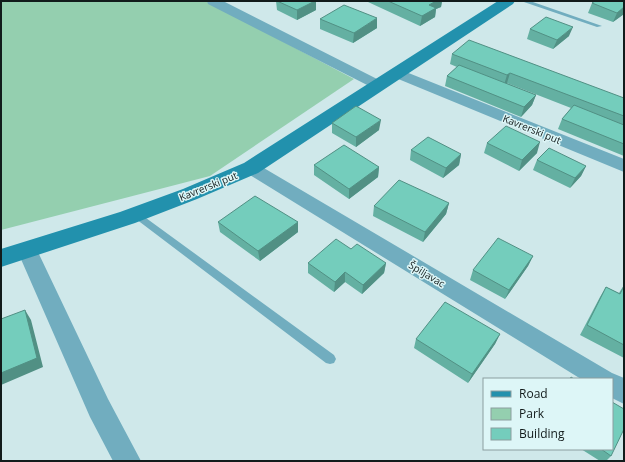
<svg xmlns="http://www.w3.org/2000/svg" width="625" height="462" font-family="'Open Sans',sans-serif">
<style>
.green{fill:#94cfaf}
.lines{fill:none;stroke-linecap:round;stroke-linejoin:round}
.lane{fill:#71adbf;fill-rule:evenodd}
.street{fill:#71adbf;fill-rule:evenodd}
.secondary{fill:#2291ad;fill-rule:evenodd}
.wall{fill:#64b0a2}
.shaded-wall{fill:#519084}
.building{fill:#74cdbc;stroke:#519084}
.labels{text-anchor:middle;stroke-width:3;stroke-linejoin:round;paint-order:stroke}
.street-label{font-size:10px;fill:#121b1b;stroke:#ddf6f7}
</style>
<rect width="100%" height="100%" fill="#cfe8ea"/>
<path class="green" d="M1,1h205l148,78 -144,97 -209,54z"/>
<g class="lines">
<path class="lane" d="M521,1h9l72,25 -5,1z
M135,210l199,145 2,4 -2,4 -4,1 -4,-1 -194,-147 -2,-2z"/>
<path class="street" d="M207,1h16l160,81 3,3 -3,3 -5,2 -5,-2 -165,-84z
M396,68l228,91v13l-233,-96 -3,-3 3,-3z
M251,162l6,2 355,209 12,5v26l-12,-6v-19h-31l-336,-207 -3,-4 3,-4z
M27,242l7,2 3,6 71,149 33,62h-28l-23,-44 -73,-167 3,-6z"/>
<path class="secondary" d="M498,1h17l-2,3 -255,169 -61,26 -62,24 -134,44v-18l119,-37 63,-23 61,-26z"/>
</g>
<path class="wall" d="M276,1h40v9l-19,10 -20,-10z
M368,1h74l-1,6 -5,2 -1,8 -15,9 -52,-24z
M624,1v13l-11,8 -25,-9 4,-10z
M320,19l57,9 -24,15 -33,-14z
M530,29l39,7 -16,13 -26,-10z
M452,54l172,44v58l-66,-27 4,-10 9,-11 -64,-25h-1l30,12 -4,10 -11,12 -76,-31 2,-10 10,-9 -7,-3z
M332,123l47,7 -23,17 -24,-14z
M487,143l50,10 -18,18 -35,-18z
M411,150l50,4 -2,11 -16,13 -33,-18z
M537,160l49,6 -5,10 -11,12 -37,-18z
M314,165l65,2 -1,10 -29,22 -35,-24z
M449,203l-3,11 -23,28 -50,-26 1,-10z
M218,222h80v10l-38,29 -40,-29z
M351,249l35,14 -2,10 -22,21 -17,-12 -11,10 -26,-19v-10z
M533,256l-5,10 -23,33 -35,-19 3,-10z
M624,285v73l-44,-23 20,-38 6,-10 13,6z
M500,334l-5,10 -27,39 -54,-35 2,-9z
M581,449h31l-1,7 -5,5h-6z"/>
<path class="shaded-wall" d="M315,1h1v9l-19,10v-10z
M436,1h6l-1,6 -5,2 -1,8 -15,9 2,-10 7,-11z
M624,7v7l-11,8 4,-9z
M377,18v10l-24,15 1,-10z
M573,27l-4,9 -16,13 4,-9z
M510,73l-3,10 -3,2 3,-10z
M536,95l-4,10 -11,12 3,-10z
M381,120l-2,10 -23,17v-10z
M540,142l-3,11 -18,18 3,-11z
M461,154l-2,11 -16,13 3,-10z
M586,166l-5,10 -11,12 5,-10z
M379,167l-1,10 -29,22v-10z
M449,203l-3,11 -23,28 2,-10z
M298,222v10l-38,29 -2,-10z
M533,256l-5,10 -23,33 4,-9z
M386,263l-2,10 -22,21 1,-9z
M345,272v10l-11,10 1,-10z
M25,310l6,10 12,47 -42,18v-12z
M500,334l-5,10 -27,39 4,-9z"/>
<path class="building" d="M277,1h38l-18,9z
M388,1h48l-7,4 7,3 -14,8z
M595,1h29v6l-7,6 -25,-10z
M344,5l33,13 -23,15 -34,-14z
M546,17l27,10 -16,13 -27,-11z
M469,40l155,58v18l-114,-43 -3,2 -55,-21z
M459,65l77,30 -12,12 -77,-31z
M574,105l50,20v19l-62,-25z
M356,106l25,14 -25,17 -24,-14z
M506,126l34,16 -18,18 -35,-17z
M428,137l33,17 -15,14 -35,-18z
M344,145l35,22 -30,22 -35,-24z
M549,148l37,18 -11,12 -38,-18z
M399,180l50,23 -24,29 -51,-26z
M255,196l43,26 -40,29 -40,-29z
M498,238l35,18 -24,34 -36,-20z
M336,239l15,10 6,-5 29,19 -23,22 -18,-13 -10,10 -27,-19z
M624,286v59l-37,-20 19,-38 14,7z
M445,302l55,32 -28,40 -56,-35z
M25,310l12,48 -36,15v-54z
M571,377l3,2h-4z
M612,402l12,7v20l-13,27 -10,-7h11z"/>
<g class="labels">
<g class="street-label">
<text transform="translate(532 129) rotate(22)" y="4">Kavrerski put</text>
<text transform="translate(208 186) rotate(-22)" y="4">Kavrerski put</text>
<text transform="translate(427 274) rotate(31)" y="4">Špiljavac</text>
</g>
</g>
<rect width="625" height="462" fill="none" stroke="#121b1b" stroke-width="4"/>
<rect x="483" y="378" width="130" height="72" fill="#ddf6f7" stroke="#8c9e9f"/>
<rect x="491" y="391" width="20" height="6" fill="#2291ad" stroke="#8c9e9f"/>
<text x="519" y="398" font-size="12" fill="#121b1b">Road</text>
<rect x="491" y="408" width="20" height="12" fill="#94cfaf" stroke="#8c9e9f"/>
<text x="519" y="418" font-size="12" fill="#121b1b">Park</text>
<rect x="491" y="428" width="20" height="12" fill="#74cdbc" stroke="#8c9e9f"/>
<text x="519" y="438" font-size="12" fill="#121b1b">Building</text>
</svg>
